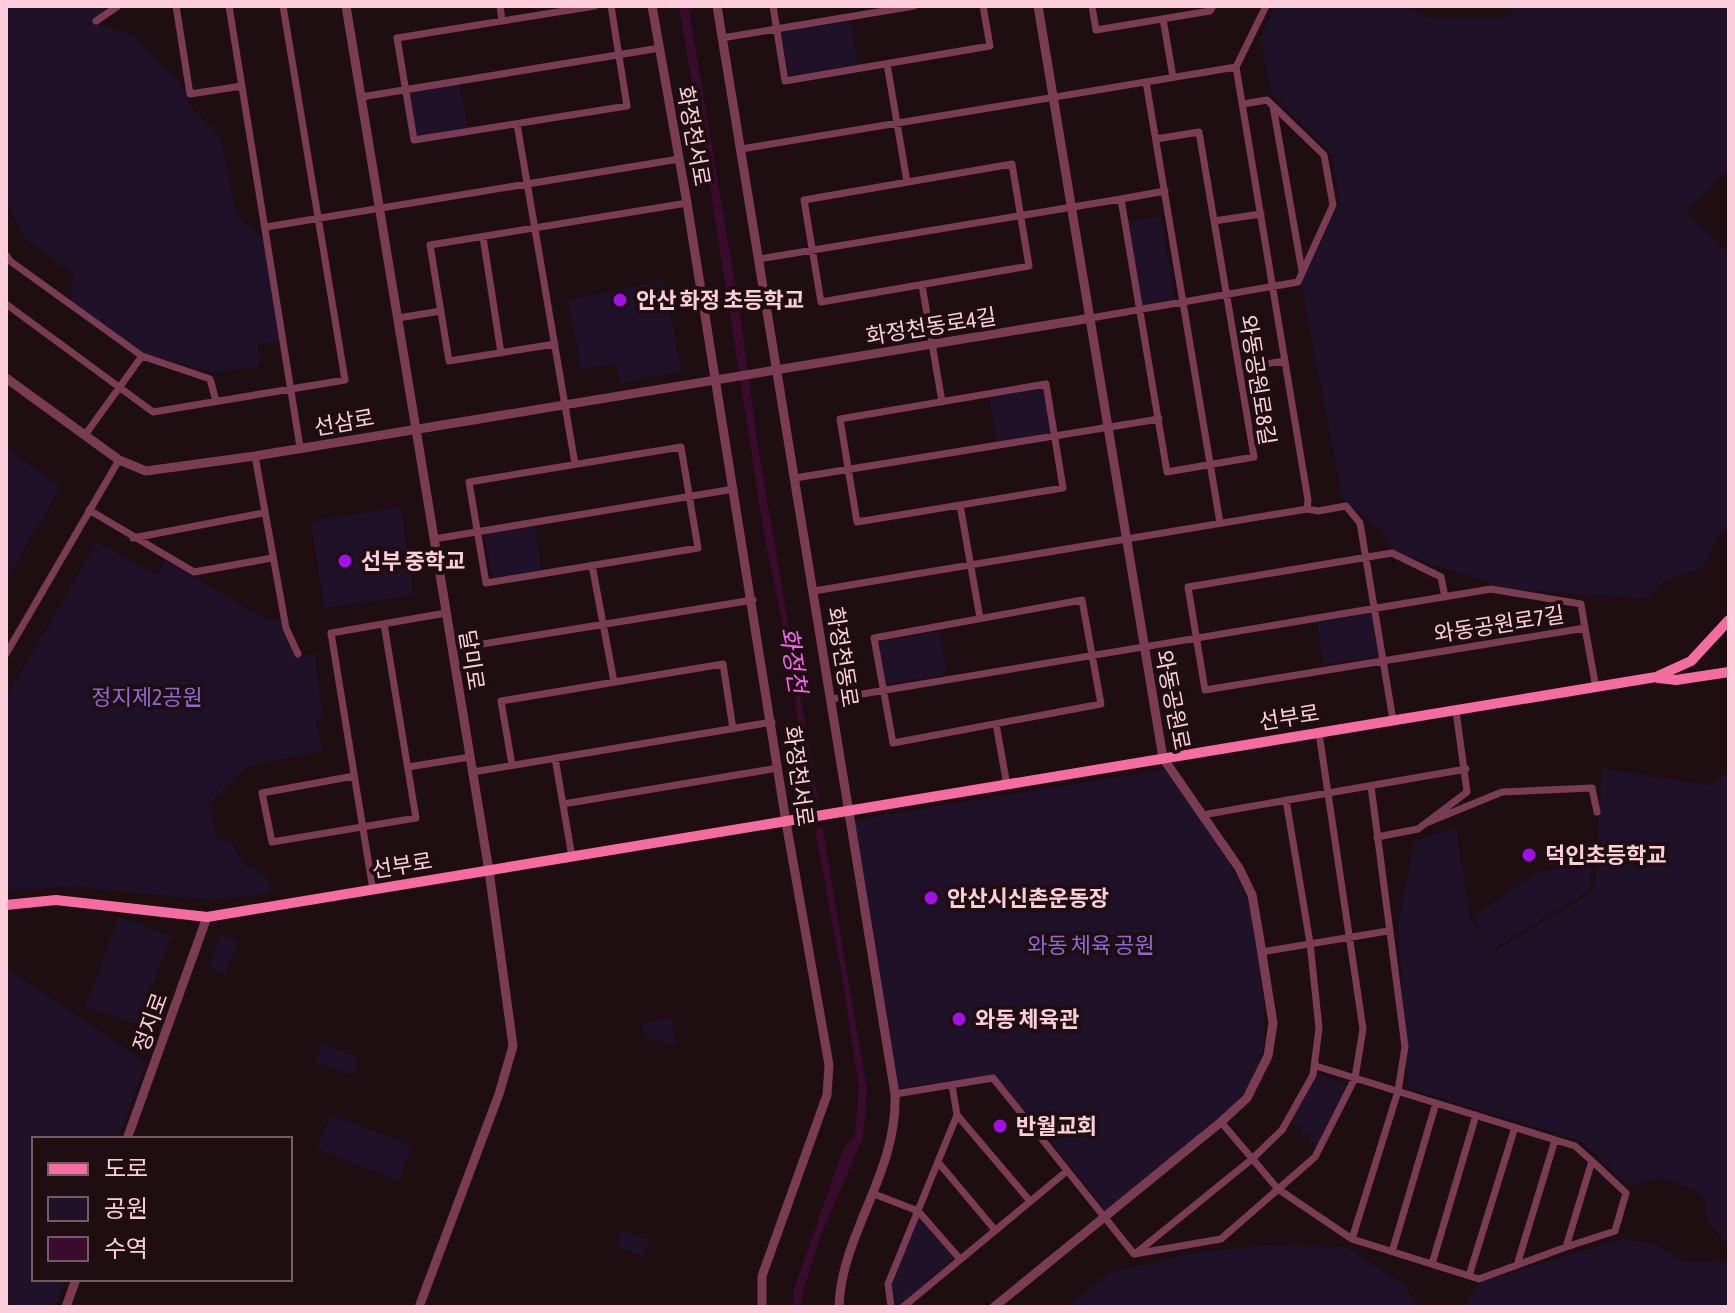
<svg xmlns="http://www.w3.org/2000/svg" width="1735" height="1313" font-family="'Asap Condensed','Noto Sans KR',sans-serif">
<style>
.green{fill:#1e1128}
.water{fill:#390c2e}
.pier{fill:#1e0e11}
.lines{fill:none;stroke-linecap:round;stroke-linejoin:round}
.minor{stroke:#7a3c53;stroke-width:7}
.tertiary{stroke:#7a3c53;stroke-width:9}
.secondary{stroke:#f56ca0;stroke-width:10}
.poi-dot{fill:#a50fe7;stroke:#1e0e11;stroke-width:3}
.labels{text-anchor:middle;stroke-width:8;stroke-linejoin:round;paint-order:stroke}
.street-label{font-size:22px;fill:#fccedb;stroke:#1e0e11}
.poi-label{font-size:22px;font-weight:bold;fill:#fccedb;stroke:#1e0e11;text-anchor:start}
.park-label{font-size:22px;fill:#8f68d8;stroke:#1e0e11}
.water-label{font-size:24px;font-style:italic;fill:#f563ec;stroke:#1e0e11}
</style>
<rect width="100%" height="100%" fill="#1e0e11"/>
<path class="green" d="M6,6h109l-21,15 41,16 46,46 8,21 32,35 15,77 27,23 18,103 -23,3 2,21 -46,6 -67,-17 -77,-54 4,-27 -46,-33 -22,-36z
M1275,6h130l24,11h77l12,-11h211v160l-43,47 43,40v273l-12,12 -16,31 -36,11 -17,18 -142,-9 -115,-39 -10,-20 -39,-33 -41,-214 39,-80 -8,-49 -60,-59 -12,-56z
M851,21l7,44 -70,11 -7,-44z
M459,82l9,48 -53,9 -8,-48z
M1161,216l14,84 -34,7 -14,-85z
M664,281l17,90 -61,12 -4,-20 -35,6 -13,-69z
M1044,386l8,48 -55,9 -8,-48z
M6,448l55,39 -55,93z
M401,507l13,88 -90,13 -13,-87z
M534,523l8,47 -50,8 -8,-47z
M97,542l60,33 8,-15 101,60 15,-1 16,38 18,-3 8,64 -7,3 7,30 -75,15 -39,38 8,34 15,5 13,22 22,10 4,18 -60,7 -134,-13 -71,3v-192z
M1372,613l7,43 -56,9 -6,-43z
M939,631l8,44 -61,9 -8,-39 2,-3z
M1175,768l68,120 9,29 11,81v51l-13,36 -21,24 -121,103 -113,-137 -98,13 -43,-268z
M1602,769l107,16 20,-13v475l-23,-29 -1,-18 -9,-9 -35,-14 -33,9 -47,-45 -173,-53 -10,-166 17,-81 41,-13 14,90 18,23 -15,-24 62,-44 57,-11 -2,28 -95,58 1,2 98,-59z
M119,917l52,19 -33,89 -52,-19z
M220,935l18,6 -12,33 -17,-6z
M6,968l140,94 -28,77h-84v140h32l-11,28h-49z
M671,1018l5,27 -32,-8 -3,-14z
M322,1044l36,14 -6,17 -37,-14z
M1319,1073l27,12 -12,38 -17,23 -26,-26z
M331,1115l81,31 -13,35 -82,-32z
M920,1216l37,40 -58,51h-6l-2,-22z
M622,1231l27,9 -6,15 -26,-8z
M1622,1239l33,5 28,17 46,1v45h-267l19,-25z
M1264,1245l83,2 55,36 18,24h-353l43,-35 86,-19z"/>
<path class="water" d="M679,6h9l51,300 18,134 110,650 -4,47 -42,98 -18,56 -2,16h-7l-1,-15 51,-145 11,-11 4,-47 -17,-113 -40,-218 -10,-89 -27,-130 -55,-353z"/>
<path class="pier" d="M824,803l4,24 -17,3 -4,-24z"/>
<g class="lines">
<path class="minor" d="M176,6l14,88 52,-8
M229,6l71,441
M500,6l2,15
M595,6l-198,32 17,102 213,-34 -16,-100
M773,6l12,75 205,-35 -7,-40
M1092,6l4,24 114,-19 3,-5
M1163,19l10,58
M96,21l22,-15
M722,38l192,-32
M887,64l20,118
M1236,67l30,-61
M1146,82l74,441
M361,97l299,-49
M1273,106l29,165
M517,124l58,340
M741,149l495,-82
M1012,164l17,102 -208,36 -17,-102z
M1121,199l44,-8
M1214,221l47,-7
M266,227l413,-68
M483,237l18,116
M6,255l4,6 132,95 68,23 6,22
M759,259l362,-60 46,273 87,-15 -55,-325 -43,7
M922,285l20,117
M6,304l147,108 192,-32 -62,-374
M398,318l43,-7
M1091,318l207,-36 35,-77 -9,-50 -57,-55 -24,4
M555,344l-106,17 -19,-116 257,-42
M1239,368l46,-7
M1046,384l17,104 -206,34 -17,-103z
M85,435l57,-79
M681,447l17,101 -212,35 -17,-101z
M255,456l31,172 12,26
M795,478l364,-59
M960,505l20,113
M1307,509l11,2 28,-5 14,17 33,197
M89,510l105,62 78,-14
M133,538l130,-25
M434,539l300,-50
M592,565l22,117
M814,591l493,-82 1,-9 -72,-433
M1082,600l19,104 -208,39 -19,-105z
M1585,628l11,60
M452,649l301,-49
M6,654l113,-194
M832,699l659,-110 90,15 4,24 -380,62 -17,-103 204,-34 49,24 4,20
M996,724l11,61
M555,758l17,99
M512,765l-11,-64 222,-37 10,65
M408,767l62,-10
M473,772l299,-50
M354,776l-92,17 10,49 144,-24 -32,-194
M563,804l215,-36
M1202,815l264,-46
M1426,823l76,-31 90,-4 5,24
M1377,837l41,-8 49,-37 -11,-81
M373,890l-42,-257 115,-20
M1261,952l127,-21
M895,1094l98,-16 141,176 87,-15 94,-82 40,-79 8,-49 -44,-296
M957,1115l73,86
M1221,1122l57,67 74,50 127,40 87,-32 26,-86 -17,-15 -259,-80
M938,1162l57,68
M874,1194l44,17 42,48
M1352,1239l46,-148 7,-44 -34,-261
M1566,1247l49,-16 11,-38 -34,-32
M1392,1252l44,-149
M1135,1254l117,-95 30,-29 31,-55 6,-47 -9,-85 -24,-143
M1432,1264l44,-149
M1517,1265l38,-125
M1469,1276l46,-149
M891,1307l-3,-23 69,-169 -5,-30
M903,1307l164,-136"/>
<path class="tertiary" d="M346,6l143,865 24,175 -14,48 -80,213
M652,6l35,197 99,619 43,243 -2,30 -65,181v31
M717,6l178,1088c3,79 -54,140 -56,213
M6,378l113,82 27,11 109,-15 836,-138
M127,1139l80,-222
M66,1307l10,-28
M994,1307l227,-185 26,-24 21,-42 5,-33 -15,-94 -6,-34 -13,-27 -76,-110 -125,-752"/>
<path class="secondary" d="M1658,678l18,2 53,-8
M6,905l50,-5 151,17 1449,-240 35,-16 38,-41"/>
</g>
<g class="poi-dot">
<circle cx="620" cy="300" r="8"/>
<circle cx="345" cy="561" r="8"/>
<circle cx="1529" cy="855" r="8"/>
<circle cx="931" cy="898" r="8"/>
<circle cx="959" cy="1019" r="8"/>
<circle cx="1000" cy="1126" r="8"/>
</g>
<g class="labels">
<g class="street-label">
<text transform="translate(694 136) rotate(80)" y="8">화정천서로</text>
<text transform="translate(931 326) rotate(-9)" y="8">화정천동로4길</text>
<text transform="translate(1258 380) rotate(81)" y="8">와동공원로8길</text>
<text transform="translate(344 422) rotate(-10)" y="8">선삼로</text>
<text transform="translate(1499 624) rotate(-9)" y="8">와동공원로7길</text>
<text transform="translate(843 657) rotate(81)" y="8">화정천동로</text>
<text transform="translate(472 660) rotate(81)" y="8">달미로</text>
<text transform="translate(1173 700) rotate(79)" y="8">와동공원로</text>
<text transform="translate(1289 717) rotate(-9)" y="8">선부로</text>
<text transform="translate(799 776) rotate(82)" y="8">화정천서로</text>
<text transform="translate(402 865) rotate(-9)" y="8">선부로</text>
<text transform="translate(150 1022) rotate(-70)" y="8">정지로</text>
</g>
<g class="poi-label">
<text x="636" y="308">안산 화정 초등학교</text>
<text x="361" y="569">선부 중학교</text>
<text x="1545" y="863">덕인초등학교</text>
<text x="947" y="906">안산시신촌운동장</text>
<text x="975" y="1027">와동 체육관</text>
<text x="1016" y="1134">반월교회</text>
</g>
<g class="park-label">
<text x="147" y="705">정지제2공원</text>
<text x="1091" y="953">와동 체육 공원</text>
</g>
<g class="water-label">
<text transform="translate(793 660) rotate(81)" y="8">화정천</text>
</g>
</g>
<rect width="1735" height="1313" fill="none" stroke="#fccedb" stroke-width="16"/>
<rect x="32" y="1137" width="260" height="144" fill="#1e0e11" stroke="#775b62" stroke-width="2"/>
<rect x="48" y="1163" width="40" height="12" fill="#f56ca0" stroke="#775b62" stroke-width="2"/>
<text x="104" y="1177" font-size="24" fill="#fccedb">도로</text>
<rect x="48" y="1197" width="40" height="24" fill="#1e1128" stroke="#775b62" stroke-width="2"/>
<text x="104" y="1217" font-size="24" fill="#fccedb">공원</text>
<rect x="48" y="1237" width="40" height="24" fill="#390c2e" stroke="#775b62" stroke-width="2"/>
<text x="104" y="1257" font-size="24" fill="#fccedb">수역</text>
</svg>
